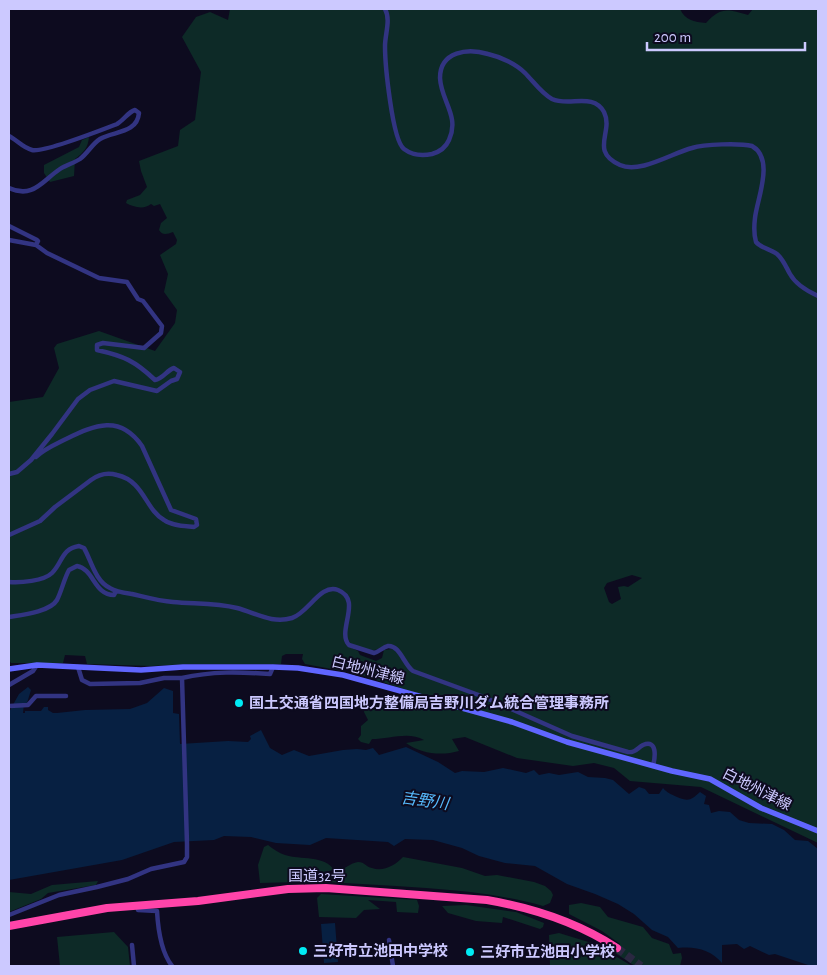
<svg xmlns="http://www.w3.org/2000/svg" width="827" height="975" font-family="'Alegreya Sans','Noto Sans JP',sans-serif">
<style>
.green{fill:#0d2a27;fill-rule:evenodd}
.water{fill:#072042}
.lines{fill:none;stroke-linecap:round;stroke-linejoin:round}
.highway-tunnel{stroke:#2a2841;stroke-width:8;stroke-dasharray:8 4;stroke-linecap:butt}
.street{stroke:#323482;stroke-width:4.5}
.secondary{stroke:#6066ff;stroke-width:5.5}
.highway{stroke:#ff44a9;stroke-width:8}
.poi-dot{fill:#00ebf4;stroke:#0d0b1f;stroke-width:2}
.labels{text-anchor:middle;stroke-width:4;stroke-linejoin:round;paint-order:stroke}
.street-label{font-size:15px;fill:#ccc9ff;stroke:#0d0b1f}
.poi-label{font-size:15px;font-weight:bold;fill:#ccc9ff;stroke:#0d0b1f;text-anchor:start}
.water-label{font-size:16px;font-style:italic;fill:#57bcff;stroke:#0d0b1f}
</style>
<rect width="100%" height="100%" fill="#0d0b1f"/>
<path class="green" d="M230,9h450c5,11 14,13 26,14 15,-16 21,-14 42,-8l5,-6h65v834l-117,-56 -71,-6 -16,-13 -20,-5 -21,3 -56,-8 -52,-21 -13,2 7,12c-17,5 -38,3 -53,-8l18,-3c-15,-9 -35,-1 -52,-1l-3,5 -8,-2 -3,-3 3,-4v-9l7,-6 -4,-8 1,-5 47,-2 4,-12 -58,-19 -1,-2 8,-2 2,-7 -9,-3 -10,2 -2,8 -4,1 -37,-7 -3,-5 1,-5h-17l-4,2 -1,8h-92l-38,2 -64,-2 -2,-8 -20,-1 -2,8h-52l-2,-3v-258l34,-5 16,-29 -5,-20 3,-4 42,-13 56,20 20,-28 2,-13 -13,-18 4,-18 -8,-19 16,-11 1,-4 -4,-8c-6,2 -10,4 -14,-2l2,-7 6,-5 -7,-14 -6,2 -3,-2c-7,6 -18,3 -25,-1l1,-3 13,-5 7,-8 -6,-16 -2,-10 39,-15 2,-16 15,-10 6,-48 -19,-35 14,-20 14,-5 18,8zM632,575l10,3 -14,9 -4,-1 -6,1 3,12 -9,5 -3,-2 -5,-14 3,-5zM348,639l2,4c7,3 17,8 24,7 11,-1 10,-11 23,-3v5l-5,-3 -8,1 -2,8 -6,3 -16,-6 -2,-4 -12,-6 -2,-5z
M89,137c-1,11 -5,15 -14,22l-1,17 -24,6 -6,-9v-8l35,-18 3,-7z
M268,845c5,4 11,8 17,10 15,5 40,0 49,15l-27,5 -5,6 -4,1 -38,1 -2,-18 6,-18z
M403,857l59,11 23,8 12,-1 37,7 11,4 6,5 2,4 -3,8 -7,3c-38,-11 -78,-15 -117,-18 -40,-3 -80,-5 -119,-7l3,-5c8,-1 16,-1 23,-3 9,-2 17,-10 25,-11 7,0 8,5 14,6 11,4 24,-3 31,-11z
M98,881l-2,4 -48,8 -7,6 -32,13v-20l22,2 21,-9z
M321,894l96,6 2,6 -1,7 -21,-1 -1,-10 -28,-2 12,9 -16,1 -8,8 -37,-1 -2,-19z
M581,903l19,4 8,10 35,10 9,11 17,6 4,10 8,-1 1,5 -2,8h-45l-20,-13 5,-9 -18,-13 -33,-17v-9z
M466,905l50,7 28,11 -1,4 -3,2 -37,-12 -1,6 -26,-2 -28,-8 -6,-7z
M114,932l14,15 2,19h-70l-3,-29z
M559,933l36,11 37,22h-82l-1,-31z"/>
<path class="water" d="M28,687l3,3 -4,13h-3l-1,10h2v-2h16l3,-4h4v3l5,3h4l28,-3 45,-1 17,-6 17,-15 9,3v22l6,1 1,30 48,-3 20,1 3,-3 -1,-3 11,-6 9,18 12,7 12,-5 15,6 34,-6 14,-1 9,1 7,-2 6,7 27,-8 32,15 17,11 7,-2 22,1 19,-4 23,5 8,-3 5,5 10,-2 10,2 19,-3 10,5 17,1 8,2 16,14 10,-7 6,2 4,5h10l4,-6c4,5 8,6 14,9 12,5 14,3 23,-5l6,4 -2,8 5,1 2,8 8,-2 11,1 9,8 10,3 23,1 12,6 11,10 13,1 10,8v117h-7l-36,-12 -6,1 -19,-9 -6,3 -7,-5 -15,1v18c-11,-13 -26,-17 -44,-15l-10,-11 -16,-7 -18,-16 -16,-10 -23,-10 -28,-10 -32,-18 -30,-3 -26,-7 -17,-8 -29,-8 -28,-1 -11,7 -6,-4 -62,-4 -16,7 -34,-2 -25,-6 -27,-1 -10,4 -40,2 -52,18 -113,20v-168l10,-18z
M335,923l3,39 -14,1 -3,-39z"/>
<g class="lines">
<path class="highway-tunnel" d="M617,948l24,18"/>
<path class="street" d="M385,9c6,11 0,25 0,37 0,17 7,94 19,103 8,6 18,7 28,5 7,-2 14,-7 17,-14 11,-24 -8,-39 -9,-62 0,-27 28,-30 48,-24 13,3 28,10 37,19 8,8 17,21 27,26 17,8 41,-7 52,13 10,20 -15,39 16,53 20,9 52,-12 72,-17 12,-4 48,-5 60,-2 23,13 5,53 3,72 -1,8 -1,17 1,24 5,6 14,7 21,12 6,5 9,13 13,20 6,11 17,17 28,22
M9,136c8,4 14,12 23,14 11,3 72,-21 85,-26 7,-4 11,-12 18,-14l4,3c-2,21 -26,18 -39,26 -8,5 -12,14 -20,20 -6,4 -14,6 -20,10 -18,12 -27,30 -51,19
M9,226l28,14 1,1 -2,4
M9,240l27,5 11,8 52,25 28,4 11,17 5,2 19,25 -1,7 -17,15 -41,-5 -6,2v5c27,6 38,11 58,30 8,-1 12,-10 19,-12l6,4 -3,7 -6,2 -14,10 -43,-10 -24,9 -12,9 -26,35 -21,26 -14,12 -8,2
M9,535l31,-14 15,-14 36,-27c8,-6 16,-8 26,-5 27,6 28,34 47,45 8,6 21,6 30,7l3,-2 -1,-6 -25,-9 -29,-64c-22,-32 -47,-21 -76,-7 -10,5 -22,10 -30,18
M9,582c11,1 35,-1 43,-9 11,-11 9,-24 27,-27l5,2c7,12 11,33 26,40 6,4 15,5 22,6 13,3 27,7 41,8 21,2 43,1 64,6 19,5 35,16 55,10 16,-5 29,-35 46,-28 25,10 -2,41 11,55l25,8c5,-1 9,-6 14,-7 12,-1 16,19 25,25l71,26 88,39 56,16c8,1 9,-4 15,-7 15,-6 12,13 10,21
M9,617c12,-2 41,-5 48,-17 5,-10 7,-21 12,-30l8,-4c17,3 17,29 37,29l2,-4
M78,667l4,13 8,4 50,-1 24,-5h18
M9,685l24,-14 4,-6
M9,706l19,-1 8,-9h30
M137,906l1,4 19,1c1,18 4,41 15,55
M9,915l50,-20 38,-8 31,-8 23,-10 33,-7 3,-5v-13l-5,-166c30,-7 58,-6 88,-4l3,-7
M389,940l4,26
M132,945l2,21"/>
<path class="secondary" d="M9,669l28,-4 104,5 42,-3h90l25,1 45,7 169,47 55,20 105,29 38,8 51,29 57,23"/>
<path class="highway" d="M9,926l98,-18 91,-7 90,-12 38,-1 161,12c47,8 90,22 130,48"/>
</g>
<g class="poi-dot">
<circle cx="239" cy="703" r="5"/>
<circle cx="303" cy="951" r="5"/>
<circle cx="470" cy="952" r="5"/>
</g>
<g class="labels">
<g class="street-label">
<text transform="translate(368 670) rotate(14)" y="5">白地州津線</text>
<text transform="translate(757 789) rotate(27)" y="5">白地州津線</text>
<text x="317" y="881">国道32号</text>
</g>
<g class="poi-label">
<text x="249" y="708">国土交通省四国地方整備局吉野川ダム統合管理事務所</text>
<text x="313" y="956">三好市立池田中学校</text>
<text x="480" y="957">三好市立池田小学校</text>
</g>
<g class="water-label">
<text transform="translate(425 800) rotate(8)" y="6">吉野川</text>
</g>
</g>
<rect width="827" height="975" fill="none" stroke="#ccc9ff" stroke-width="20"/>
<path d="M647 42v8h158v-8" fill="none" stroke="#ccc9ff" stroke-width="2.5"/>
<text x="654" y="42" font-size="15" fill="#ccc9ff" stroke="#0d0b1f" stroke-width="4" paint-order="stroke">200 m</text>
</svg>
